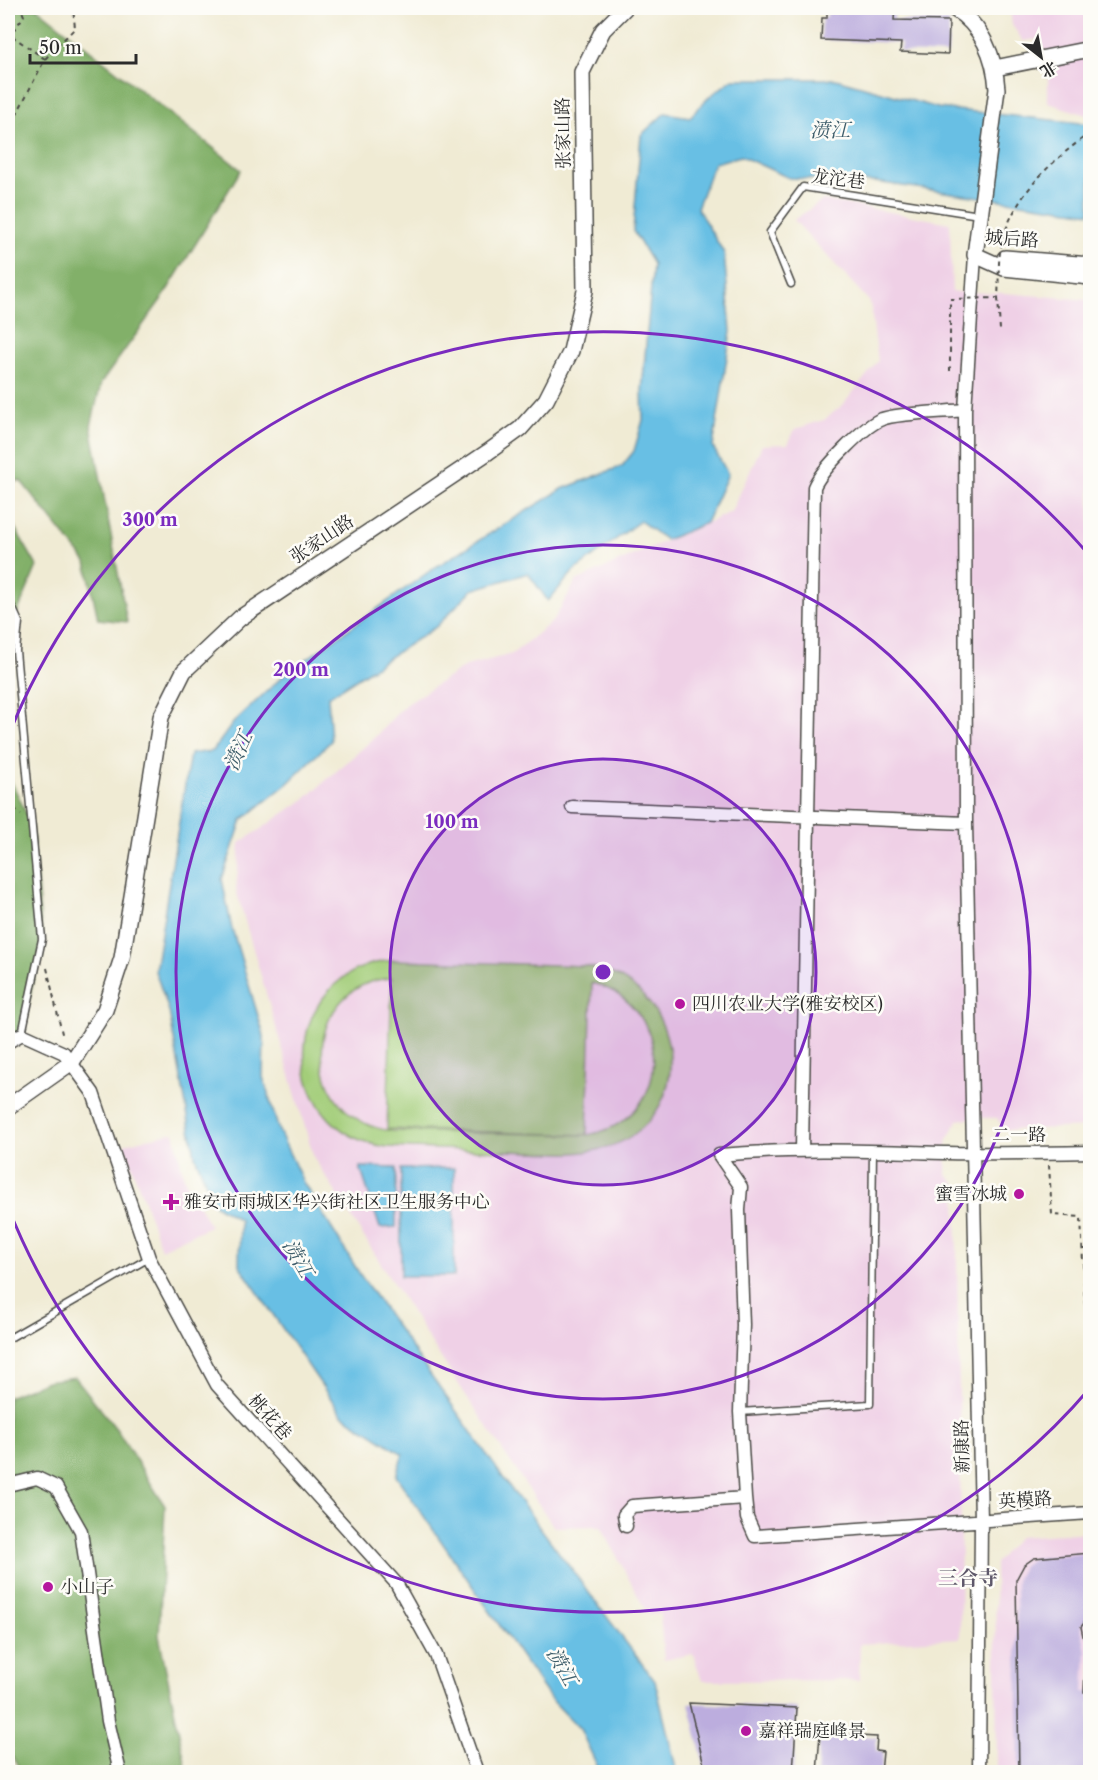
<svg xmlns="http://www.w3.org/2000/svg" width="1098" height="1780" font-family="'Libre Caslon Text','Noto Serif SC',serif">
<style>
.built{fill:#efd0e6}
.green{fill:#a3cd79;stroke:#677c52;stroke-width:1.5;fill-rule:evenodd}
.forest{fill:#82b069;stroke:#566e4a;stroke-width:1.5}
.water{fill:#67bfe4;stroke:#497588;stroke-width:1.5}
.building{fill:#bcadde}
.lines{fill:none;stroke-linecap:round;stroke-linejoin:round}
.service-casing{stroke:#494844;stroke-width:9}
.minor-casing{stroke:#494844;stroke-width:15}
.tertiary-casing{stroke:#494844;stroke-width:18}
.path{stroke:#494844;stroke-width:2;stroke-dasharray:4.5 4.5;stroke-linecap:butt}
.service{stroke:#fff;stroke-width:6}
.minor{stroke:#fff;stroke-width:12}
.tertiary{stroke:#fff;stroke-width:15}
.path-bridge{stroke:#494844;stroke-width:2;stroke-dasharray:4.5 4.5;stroke-linecap:butt}
.ring{fill:none;stroke:#7b2cbf;stroke-width:3}
.poi-dot{fill:#b5179e;stroke:#fdfcf7;stroke-width:2}
.labels{text-anchor:middle;stroke-width:5;stroke-linejoin:round;paint-order:stroke}
.street-label{font-size:18px;fill:#2b2b2b;stroke:#fdfcf7}
.poi-label{font-size:18px;fill:#2b2b2b;stroke:#fdfcf7;text-anchor:start}
.water-label{font-size:20px;font-style:italic;fill:#405f6c;stroke:#fdfcf7}
.neighbourhood-label{font-size:20px;font-weight:bold;fill:#5e586a;stroke:#fdfcf7}
.centre{fill:#7b2cbf;stroke:#fdfcf7;stroke-width:3}
.ring-label{font-size:18px;text-anchor:middle;font-weight:bold;fill:#7b2cbf;stroke:#fdfcf7;stroke-width:5;stroke-linejoin:round;paint-order:stroke}
</style>
<rect width="100%" height="100%" fill="#fdfcf7"/>
<filter id="ink" filterUnits="userSpaceOnUse"><feTurbulence type="fractalNoise" baseFrequency=".0167" numOctaves="2"/><feDisplacementMap in="SourceGraphic" scale="12" xChannelSelector="R" yChannelSelector="G"/><feConvolveMatrix kernelMatrix="1 2 1 2 8 2 1 2 1" color-interpolation-filters="sRGB"/></filter>
<filter id="wash" filterUnits="userSpaceOnUse"><feTurbulence type="fractalNoise" baseFrequency=".008" numOctaves="4" result="noise"/><feDisplacementMap in="SourceGraphic" scale="24" xChannelSelector="R" yChannelSelector="G"/><feGaussianBlur stdDeviation="1.35" result="paint"/><feColorMatrix in="noise" values="0 0 0 0 0 0 0 0 0 0 0 0 0 0 0 0 0 1.4 0 .05"/><feComposite in="paint" operator="in"/></filter>
<g filter="url(#wash)">
<rect width="100%" height="100%" fill="#f0ebd4"/>
<path class="built" d="M1010,8h80v108l-42,-13v-45l-9,-19 -16,2 -11,-16z
M823,200l127,23 2,69 52,1 86,7v827l-86,3 -7,-12h-23l-16,2 -11,20 -1,34 10,10 5,337 -1,117 -100,6 -1,36 -157,1 -9,-27 -29,6 -4,-46 -12,1 -47,-89 -47,1 -123,-184 -117,-185 -78,-268 4,-47 65,-44 68,-60 33,-35 60,-38 46,-12 41,-33 23,-40 155,-69 31,-67 26,-1 7,-15 29,-9 19,-15 35,-44 -8,-59 -76,-82z
M174,1132l10,46 26,48 -49,23 -37,-105z
M1090,1532v240h-93l-2,-209 24,-26z"/>
<path class="green" d="M394,960l192,6c96,16 116,144 28,179 -33,13 -69,7 -104,6 -41,-1 -82,-2 -123,-4 -114,-16 -108,-177 7,-187zM392,978l-5,151 199,6 -194,-4c-94,-12 -92,-147 0,-153zM592,983c84,23 82,138 -5,152z"/>
<path class="forest" d="M8,8h29l204,162 -78,127 -62,86 -10,43 36,196 -29,-3 -12,-57 -66,-82 -12,5z
M8,516l29,50 -29,69z
M8,774l24,52 10,113 -20,95 -14,8z
M75,1377l42,53 48,76 -6,130 28,136h-165l-14,-22v-353l39,-16z"/>
<path class="water" d="M733,79h103l102,29 152,16v89l-215,-31 -86,-4 -48,-22 -27,7 -17,45 27,45 7,78 -18,116 15,27 -22,49 -40,17 -26,-19 -67,51 -25,29 -20,-28 -56,17 -36,37 -108,70 3,44 -44,43 -45,36 -20,59 9,46 33,111 -1,41 16,54 24,51 58,94 148,210 146,195 22,91h-77l-20,-43 -30,-31 -154,-222 7,-22 -61,-39 -103,-150 1,-45 -25,-15 -20,-49 -26,-145 -14,-40 35,-217 23,-3 20,-28 50,-47 151,-108 128,-79 60,-23 12,-15 9,-31 -1,-29 11,-127 -20,-33 8,-96 24,-22 25,4 19,-20z
M360,1167l36,1v59l-16,1z
M454,1168v108h-53v-107z"/>
<g id="blocks">
<path class="building" d="M827,8h68l-1,12 55,1 -1,33 -48,-2 1,-9 -80,-3 1,-22h5z
M1090,1553v62l-9,12 5,23 -2,42h6v81h-71l-3,-193 8,-15 10,-7z
M689,1703l108,5 -4,65h-87z
M820,1734l57,3 -1,14 7,1 -2,21h-64z"/>
</g>
</g>
<g filter="url(#ink)">
<use href="#blocks" fill-opacity="0" stroke="#494844" stroke-width="1.5"/>
<g class="lines">
<g class="service-casing">
<path id="service" d="M791,284l-21,-52 33,-45 176,28
M8,598l11,24 -3,29 26,288 -20,95
M8,1339l141,-81
M740,1412l130,-8 3,-254"/>
</g>
<g class="minor-casing">
<path id="minor" d="M975,255l-10,155 1,413 15,697 -2,252
M572,807l394,16
M8,1042l14,-8 42,19 29,40 56,165 68,127 179,198 40,72 41,117
M802,1150l12,-663c7,-17 51,-62 68,-68 15,-6 64,-7 83,-9
M8,1485l29,-7 19,9 25,44 27,190 12,51
M745,1498l-5,-86 3,-87 -4,-115 2,-23 -22,-32c77,-7 152,-4 229,-2 48,1 95,0 142,-1
M626,1526l-2,-11 8,-9 113,-8 2,20 8,18 335,-23"/>
</g>
<g class="tertiary-casing">
<path id="tertiary" d="M953,8c29,17 42,49 44,81l-22,166
M995,68l95,-19
M975,255l29,13 86,9
M1005,258l85,7
M8,1107l64,-45 33,-52 17,-52 39,-241 23,-46 56,-53 248,-166 32,-23 26,-29 25,-49 14,-60 -3,-219 21,-42 22,-22"/>
</g>
<path class="path" d="M12,36l33,23
M8,38l16,-22 -3,-8
M8,131l37,-72 30,-31 -2,-20
M998,298l2,32
M8,802l13,13
M47,968l16,70
M1049,1165l3,50 29,2 4,91 5,26
M1082,1249h8"/>
<use href="#service" class="service"/>
<use href="#minor" class="minor"/>
<use href="#tertiary" class="tertiary"/>
<path class="path-bridge" d="M950,371v-72l48,-1c1,-15 0,-31 2,-46 9,-53 50,-90 90,-119"/>
</g>
</g>
<circle cx="603" cy="972" r="213" fill="#7b2cbf" fill-opacity=".12"/>
<g class="ring">
<circle cx="603" cy="972" r="213"/>
<circle cx="603" cy="972" r="427"/>
<path d="M1090 1388A640 640 0 0 1 8 1207M8 737A640 640 0 0 1 1090 556"/>
</g>
<g class="poi-dot">
<circle cx="680" cy="1004" r="6"/>
<circle cx="1019" cy="1194" r="6"/>
<path d="M168 1193h6v6h6v6h-6v6h-6v-6h-6v-6h6z"/>
<circle cx="48" cy="1587" r="6"/>
<circle cx="746" cy="1731" r="6"/>
</g>
<g class="labels">
<g class="street-label">
<text transform="translate(563 133) rotate(-91)" y="6">张家山路</text>
<text transform="translate(838 179) rotate(7)" y="6">龙沱巷</text>
<text transform="translate(1012 239) rotate(4)" y="6">城后路</text>
<text transform="translate(322 539) rotate(-34)" y="6">张家山路</text>
<text x="1019" y="1141">二一路</text>
<text transform="translate(270 1417) rotate(48)" y="6">桃花巷</text>
<text transform="translate(962 1446) rotate(-91)" y="6">新康路</text>
<text transform="translate(1025 1500) rotate(-4)" y="6">英模路</text>
</g>
<g class="poi-label">
<text x="692" y="1010">四川农业大学(雅安校区)</text>
<text x="1007" y="1200" text-anchor="end">蜜雪冰城</text>
<text x="184" y="1208">雅安市雨城区华兴街社区卫生服务中心</text>
<text x="60" y="1593">小山子</text>
<text x="758" y="1737">嘉祥瑞庭峰景</text>
</g>
<g class="water-label">
<text x="830" y="137">𣸣江</text>
<text transform="translate(238 751) rotate(-65)" y="7">𣸣江</text>
<text transform="translate(298 1258) rotate(60)" y="7">𣸣江</text>
<text transform="translate(562 1666) rotate(61)" y="7">𣸣江</text>
</g>
<g class="neighbourhood-label">
<text x="968" y="1585">三合寺</text>
</g>
</g>
<circle cx="603" cy="972" r="9" class="centre"/>
<g class="ring-label">
<text x="150" y="526">300 m</text>
<text x="301" y="676">200 m</text>
<text x="452" y="828">100 m</text>
</g>
<rect width="1098" height="1780" fill="none" stroke="#fdfcf7" stroke-width="30"/>
<g transform="translate(1041 57) rotate(149)" stroke="#fdfcf7" stroke-width="4.5" paint-order="stroke">
<path d="M0-4.5L10 22L0 15L-10 22Z" fill="#2b2b2b"/>
<text y="-9" font-size="16" font-weight="bold" text-anchor="middle" fill="#2b2b2b">北</text>
</g>
<path d="M30 54v9h106v-9" fill="none" stroke="#2b2b2b" stroke-width="3"/>
<text x="39" y="54" font-size="18" fill="#2b2b2b" stroke="#fdfcf7" stroke-width="4.5" paint-order="stroke">50 m</text>
</svg>
